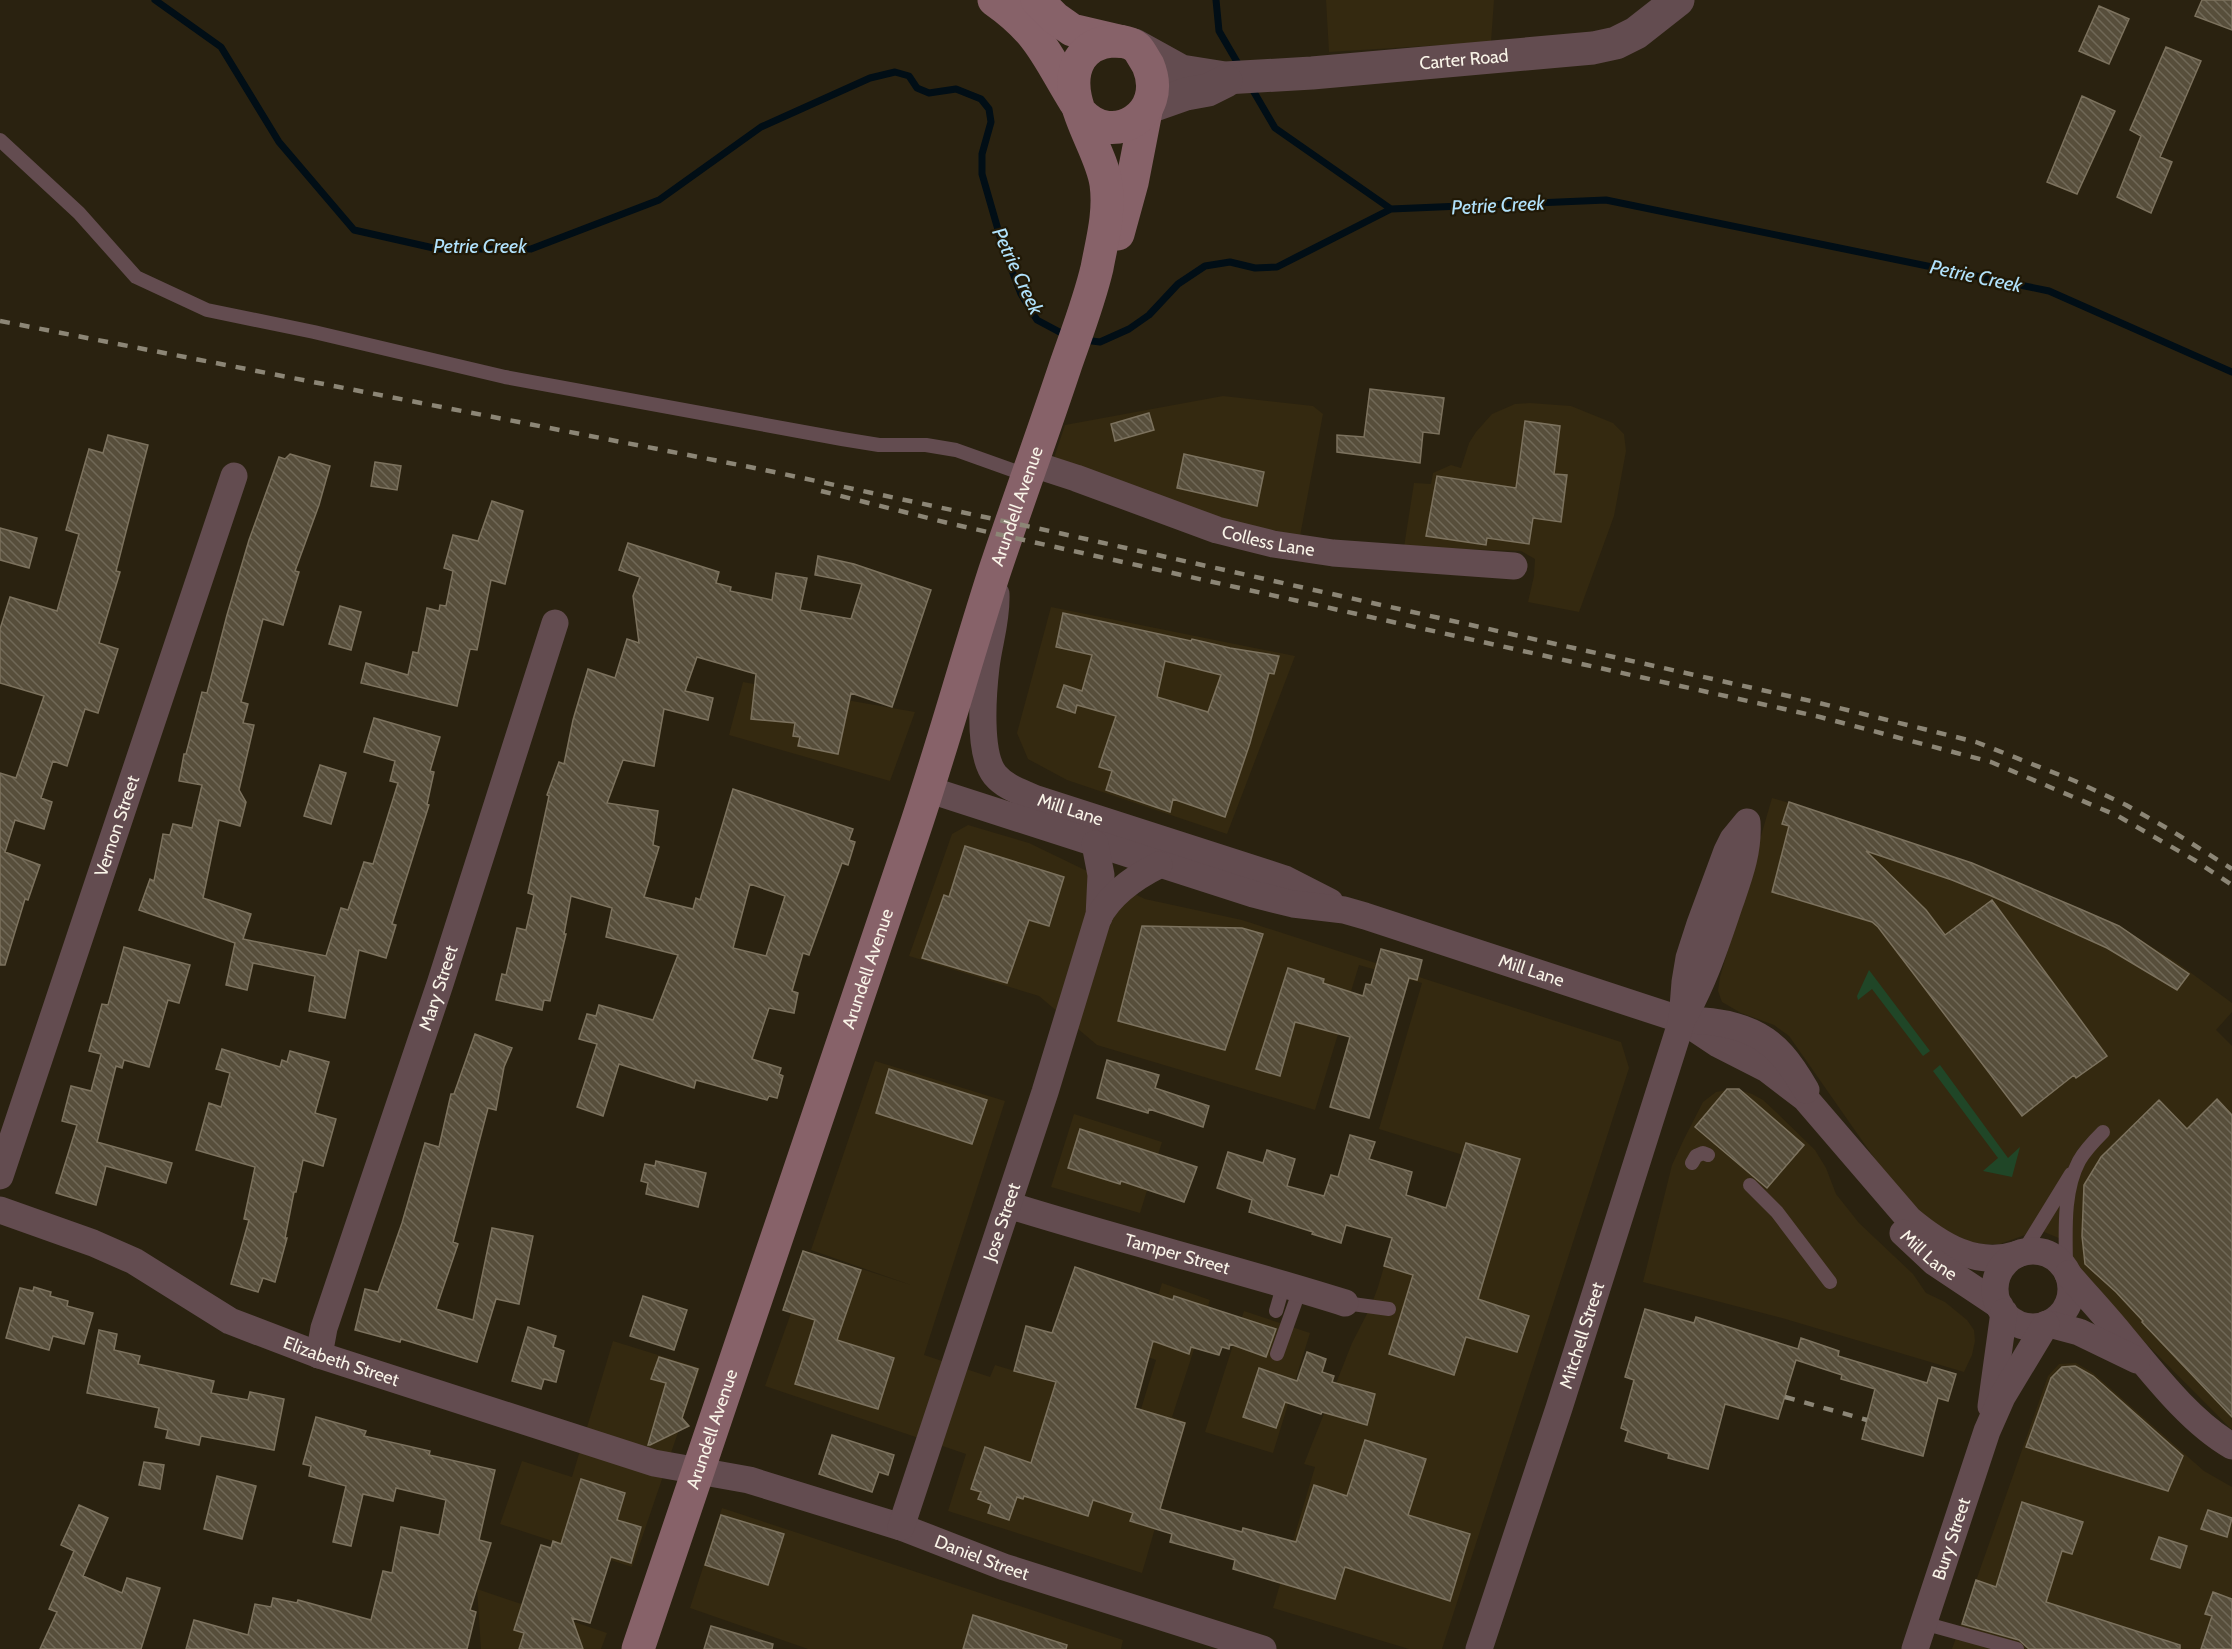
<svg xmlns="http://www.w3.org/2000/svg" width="2232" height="1649" font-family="Cabin,sans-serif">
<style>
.built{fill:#342910}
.green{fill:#204627}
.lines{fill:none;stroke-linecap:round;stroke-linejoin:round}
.stream{stroke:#010e16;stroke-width:7}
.building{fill:url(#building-back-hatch);stroke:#7c725e;stroke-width:1.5;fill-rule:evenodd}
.service{stroke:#634c50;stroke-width:14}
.minor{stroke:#634c50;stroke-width:27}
.tertiary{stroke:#634c50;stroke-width:33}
.secondary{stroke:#876269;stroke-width:33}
.rail{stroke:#8c8676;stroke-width:4.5;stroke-dasharray:10 10;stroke-linecap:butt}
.labels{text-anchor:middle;stroke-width:4.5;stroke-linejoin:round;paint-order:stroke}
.street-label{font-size:18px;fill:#f9f4e8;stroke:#211907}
.water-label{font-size:20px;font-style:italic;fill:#b1e2fc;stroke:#211907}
</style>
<defs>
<pattern id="building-back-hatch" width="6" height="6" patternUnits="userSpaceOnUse" patternTransform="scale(1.5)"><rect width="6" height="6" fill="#574e3b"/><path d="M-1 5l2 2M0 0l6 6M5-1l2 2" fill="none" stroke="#706857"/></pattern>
</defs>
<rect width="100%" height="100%" fill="#2a2210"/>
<path class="built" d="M1326,0h168l-3,42 -162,10z
M1223,396l90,10 10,8 -23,122 -74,-16 -172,-62 11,-33z
M1530,403l41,3 42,17 11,11 2,17 -12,65 -35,96 -51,-10 6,-26 1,-17 -14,-8 -117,-4 10,-64 17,1 2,-11 18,-8 10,3 8,-25 7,-11 16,-18 23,-10z
M1051,607l244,49 -68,178 -160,-54 -39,-21 -11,-26z
M743,682l172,30 -25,69 -161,-46z
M1772,798l49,14 151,51 147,63 60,38 53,39v9l-16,18 16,16v384l-148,-149 -10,-15 -8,-25 -34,-14 -7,8 -11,4 -14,5h-17l-12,-2 -35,-15 -38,-35 -109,-156 -15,-11 -33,-12 -19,-11 -4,-11 2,-14z
M968,825l61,18 116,56 97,21 379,122 8,26 -187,581h-33l-136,-41 42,-141 -11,-3 48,-121 19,-37 7,-19 27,-92 41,13 17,-53 -84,-26 43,-146 -63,-18 -44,145 -218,-65 -58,-49 -130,-40 43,-122z
M875,1061l130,40 -81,254 66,22 5,-12 146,44 15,-49 -16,-6 22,-71 48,17 -38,117 14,5 -44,151 -194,-62 18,-57 -201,-68 26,-73 -8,-3 20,-60 108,35 -100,-35z
M1728,1090h11l13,4 11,6 13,12 39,38 11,18 10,26 23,29 54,51 13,19 19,9 22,18 7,10 1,11 -3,14 -8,17 -182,-54 -139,-36 29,-117 12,-26 19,-37 13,-10z
M1074,1114l88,28 -22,71 -89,-26z
M1244,1311l66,22 -37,120 -68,-21z
M613,1341l87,27 -68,199 -132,-43 22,-63 50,16z
M2076,1363l17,10 111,98 28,16v162h-280l96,-273 11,-12z
M722,1508l401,132 -2,9h-313l-118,-41z
M477,1589l130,44 -6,16h-120z"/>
<path class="green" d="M1869,970l61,81 -7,5 -51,-67 -14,11 -1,-4z
M1940,1065l68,93 12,-11 -8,30 -29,-6 15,-13 -65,-87z"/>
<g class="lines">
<path class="stream" d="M155,0l66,47 58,95 75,88 84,19h93l128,-49 102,-73 109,-49 25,-6 14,4 8,12 12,5 27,-4 25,10 8,10 2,13 -9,32v20l21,73 18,47 16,26 30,16
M1216,0l3,31 21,36
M1251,87l24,41 116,81
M1084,340l16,2 29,-13 20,-14 29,-31 27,-18 25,-4 25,6 22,-1 114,-58 215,-9 443,91 183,81"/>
</g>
<path class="building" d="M2202,0h30v30l-37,-14z
M2099,6l30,13 -20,45 -30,-13z
M2166,47l35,14 -41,96 12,5 -21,51 -34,-16 24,-61 -11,-6z
M2082,96l33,15 -38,83 -30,-12z
M1370,389l74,9 -5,36 -16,-2 -3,31 -83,-11v-17l27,2z
M1149,413l5,17 -39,11 -4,-17z
M1525,421l35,5 -6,48 13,1 -6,47 -28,-4 -4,26 -42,-6 -1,7 -60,-9 11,-60 79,12z
M108,435l40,10 -32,126 4,1 -21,71 19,6 -20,64 -13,-4 -18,57 -14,-5 -12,37 11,4 -8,27 -29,-9 -10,32 35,13 -12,35 -3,-1 -20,66h-5v-192l16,5 28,-82 -44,-13v-54l10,-32 47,14 22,-77 -13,-4 11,-39 12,-42 14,4z
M290,454l40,12 -11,39 -24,66 4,1 -16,53 -20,-6 -22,83 7,2 -5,19 11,2 -15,65 7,12 -6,24 -21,-6 -16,78 48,16 -8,25 83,17 15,-48 7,2 16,-48 9,2 25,-81 -8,-2 5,-20 -31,-9 10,-34 66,19 -10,34 4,1 -7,32 2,1 -37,119 4,1 -10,33 -27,-8 -14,68 -36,-7 6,-35 -62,-13 -6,27 -21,-5 9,-42 -96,-33 11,-31 4,2 9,-47 7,1 3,-11 19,4 10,-43 -23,-4 5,-27h2l16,-62 5,1 20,-78 22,-75 30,-83 6,2z
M1184,454l80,18 -7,34 -80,-18z
M375,462l26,4 -4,24 -26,-4z
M492,501l31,10 -18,73 -14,-4 -14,70 -7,-1 -13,57 -96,-23 5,-20 42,12 5,-23 5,1 9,-45 12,3 1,-6 6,1 7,-35 -9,-3 9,-33 25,6z
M0,528l37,10 -8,30 -29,-8z
M628,543l91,29 -3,11 15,4 -1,4 42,9 4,-27 31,5 -7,32 51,9 11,-35 -47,-9 3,-19 36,8 77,26 -39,117 -41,-14 -13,61 -40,-8 2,-9 -7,-1 2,-13 -44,-4 5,-45 -59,-17 -12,34 28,7 -5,22 -44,-11 -10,57 -31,-6 -16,43 51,8 -5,34 6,2 -15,50 49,12 3,-11 4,2 33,-111 120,40 -4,11 6,2 -7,23 -6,-2 -33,92 -6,-2 -11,38 6,2 -4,20 -25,-5 -17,51 29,9 -2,6 4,2 -6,22 -8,-2 -2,4 -71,-20 -2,8 -75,-24 -16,52 -26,-9 20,-63 -18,-5 8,-25 9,2 3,-11 54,15 25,-65 -72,-18 6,-29 -41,-12 -7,38h2l-16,67 -6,-1 -2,10 -46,-10 6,-26 4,1 11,-47 9,2 8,-35 -6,-2 21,-97 -2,-1 12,-33 5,2 9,-44 15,-51 27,9 12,-39 12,4 -6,-47 7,-19 -21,-7zM750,884l35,12 -19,60 -33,-8z
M340,606l21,6 -10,38 -22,-6z
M1063,613l128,28 1,-2 38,9 49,8 -5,18 -5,-1 -19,70 -25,74 -52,-18 -3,13 -64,-22 6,-19 -13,-4 17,-51 -39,-11 -2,8 -18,-6 7,-22 18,6 10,-36 -36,-8zM1165,661l56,14 -13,37 -51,-15z
M320,765l26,8 -15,51 -27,-8z
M1789,802l183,61 108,46 39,17 70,48 -12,16 -70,-42 -120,-54 2,1 -37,-15 -86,-29 60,59 19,25 47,-35 115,156 -31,22 -2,-3 -52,41 -144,-189 -6,-5 -100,-30 17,-66 -7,-2z
M965,846l99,31 -15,49 -20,-6 -22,63 -85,-25 22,-63 5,2z
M1142,926l100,2 21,6 -38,116 -107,-29z
M124,947l66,18 -11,38 -11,-3 -19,67 -25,-7 -2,8 -6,-2 -19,76 75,21 -6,20 -60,-17 -10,39 -40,-12 21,-68 -15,-4 9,-35 20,5 10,-37 -12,-3 13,-47 6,1z
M1381,949l41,11 -5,20 -8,-2 -40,140 -39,-11 20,-70 -55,-15 -15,54 -24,-7 32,-101 36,11 -1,4 40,13 3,-12 5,1z
M475,1034l37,14 -8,19 -8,43 -8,-2 -35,134 5,2 -22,65 37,11 19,-92 41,8 -14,68 -23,-5 -19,63 -76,-23 -1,3 -45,-12 10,-41 13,3 24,-69 23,-80 14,4 12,-53h3z
M222,1049l58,18 2,-7 5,2 3,-11 39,11 -14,51 21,6 -13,47 -20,-6 -7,32h-2l-9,46h2l-12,44 -12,-4 -5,14 -27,-8 18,-64 -5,-1 11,-52 -59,-17 13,-47 12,4 9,-34 -14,-4z
M1107,1060l52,15 -4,13 54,18 -6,21 -54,-18 -1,4 -51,-15z
M889,1069l98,31 -15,44 -96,-31z
M1727,1089h12l65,56 -37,43 -72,-61z
M2217,1099l15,16v302l-90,-95 1,-1 -27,-29 -31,-28 -3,-28 2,-51 17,-28 58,-57 28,29z
M1080,1129l117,38 -13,35 -63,-21 -1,3 -52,-16z
M1350,1135l25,7 -6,17 43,13 -6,23 40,13 20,-65 54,16 -42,140 51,17 -12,36 -51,-15 -12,38 -65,-21 24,-79 -29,-9 8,-28 -46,-13 -5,18 -29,-9 1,-2 -64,-20 3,-12 -35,-12 11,-36 35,11 4,-13 28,9 -8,27 37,10 7,-21 7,2z
M656,1161l50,12 -8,34 -52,-13 2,-11 -7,-2 4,-17 10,2z
M803,1251l58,19 -24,70 57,18 -16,51 -83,-25 20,-64 -32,-10z
M1075,1267l98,33 1,-4 102,33 -10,28 -36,-13 -1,5 -7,-2 -3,8 -28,-8 -2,7 -36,-13 -18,67 50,15 -25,86 82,23 1,-4 53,14 18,-57 33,11 18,-56 61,19 -18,56 62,19 -20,67 -105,-34 -10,32 -102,-30 2,-9 -65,-18 2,-8 -42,-13 3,-8 -40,-13 -5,16 -64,-20 -1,3 -6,-2 -8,23 -21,-7 3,-9 -13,-5 3,-7 -10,-3 14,-42 46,16 25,-81 -42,-11 12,-45 26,7z
M34,1287l17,5 -1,4 18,5 -1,5 26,7 -9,31 -31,-8 -4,14 -43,-12 14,-50 13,3z
M643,1296l44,14 -13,40 -44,-14z
M1645,1309l49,14 2,-6 102,32 3,-11 38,13 -1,5 89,27 5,-16 24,7 -8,27 -10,-3 -15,58 -61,-17 13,-50 -34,-10 1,-4 -46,-15 -18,59 -53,-15 -17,65 -40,-11 1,-4 -44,-13 3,-10 -7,-3 13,-48 -9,-3z
M528,1327l28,9 -3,11 11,4 -8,31 -12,-3 -3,10 -29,-8z
M99,1330l18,4 -3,16 26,6 -2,8 76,17 -3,12 37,7 2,-8 34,7 -10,51 -73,-14 -2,9 -33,-7 2,-8 -13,-3 4,-19 -72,-15z
M1307,1352l19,7 -4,13 12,4 -2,6 43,12 -8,31 -45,-13 -1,2 -36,-12 -9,26 -33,-11 16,-49 38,13z
M659,1357l39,12 -16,49 7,8 -39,19h-2l18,-62 -15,-4z
M2075,1366l18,10 90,80 -15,35 -142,-44 25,-69 11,-11z
M316,1417l50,14 -2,5 66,15 -1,4 66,15 -16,70 12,3 -21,67 6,2 -9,37h-281l8,-29 54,15 7,-31 16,3 2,-9 24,5 1,-3 73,20 12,-49 9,2 9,-46 38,8 7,-35 -50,-12 -3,13 -30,-7 -12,52 -18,-4 13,-56 -37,-10 2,-10 -8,-2z
M832,1435l62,20 -6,20 -9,-3 -7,20 -53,-18z
M144,1462l20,3 -4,24 -21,-4z
M217,1476l39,10 -14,53 -38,-10z
M581,1479l44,14 -8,27 24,7 -10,36 -20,-6 -21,66 -18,-5 11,31h-64l5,-16 -10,-3 27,-85 10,3 2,-7 8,3z
M2022,1502l61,20 -11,32 -10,-3 -16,51 134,43v4h-151l-10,-9 -57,-16 14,-44 20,7z
M79,1505l29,13 -25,58 39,17 5,-15 33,10 -19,61h-101l17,-37 -8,-3 25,-58 -13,-6z
M2208,1510l24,8 -5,19 -26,-8z
M721,1515l63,19 -16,51 -63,-20z
M2159,1537l28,9 -7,22 -29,-9z
M2213,1592l19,7v50h-31l11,-33 -7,-2z
M973,1615l94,30 -1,4h-103z
M711,1626l62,18 -1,5h-68z"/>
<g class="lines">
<path class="service" d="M0,140l79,73 57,64 71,33 107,22 191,45 337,62 37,6h47l30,5 73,26
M1692,1163l4,-7 7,-3 5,2
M1750,1185l27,27 53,70
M2023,1252l48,-78
M2066,1270c0,-34 -4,-77 13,-109 6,-11 15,-20 24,-29
M1345,1303l44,6
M1276,1311l8,-28
M1277,1354l23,-65
M1923,1623l94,26"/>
<g class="minor">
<path id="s1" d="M1033,464l43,14 141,52 56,14 60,9 181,13"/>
<path id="s2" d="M996,594c1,26 -7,48 -10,73 -3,26 -8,87 9,108 10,12 26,17 39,23l233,75 18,6 45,23"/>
<path id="s3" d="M927,789l326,105 40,10 51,6 21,6 317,104 36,24 49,25 38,29 104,121c31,26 67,49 109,35"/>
<path d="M1095,844l6,31 -2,42"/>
<path d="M1682,1020c36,0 75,6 100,35 9,10 17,23 24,35"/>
<path id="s4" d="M0,1176l234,-700"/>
<path id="s5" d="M1008,1205c112,35 226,63 337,98"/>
<path id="s6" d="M0,1210l93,33 41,18 96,60 89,34 335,108 95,17 152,47 103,40 259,82"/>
<path id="s7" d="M1903,1233l31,29 66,44"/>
<circle cx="2033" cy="1289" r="38"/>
<path d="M2068,1274c18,21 37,41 54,62 31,37 68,86 110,110"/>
<path d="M2049,1324l30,8 58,28"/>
<path id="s8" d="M319,1355l5,-27 116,-344 115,-361"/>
<path d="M1991,1406l13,-94"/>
<path id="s9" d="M901,1527l144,-435 53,-174c13,-25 37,-41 61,-53"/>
<path id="s10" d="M1479,1649l80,-241 123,-388c22,-38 34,-76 48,-117 9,-26 19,-52 17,-81l-14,17 -6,12 -27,73 -11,34 -4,24 -3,38"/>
<path id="s11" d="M1915,1649l72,-218 15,-34 44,-73"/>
</g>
<g class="tertiary">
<path id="s12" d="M1134,45l47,26 44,7 87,-5 281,-25 23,-5 20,-10 42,-33"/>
<path d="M1149,107l37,-13 22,-4 18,-9"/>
</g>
<g class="secondary">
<path d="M994,0c47,33 53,57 81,102"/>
<path d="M1037,0l18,18 17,12 47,11"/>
<path d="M1118,234l14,-51 14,-72"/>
<path id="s13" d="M638,1649c91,-272 184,-543 275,-815 29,-86 53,-174 81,-261 23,-69 48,-137 71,-206 11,-32 24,-65 32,-99 5,-27 13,-55 9,-84 -5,-38 -48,-88 -26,-125 7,-11 19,-17 32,-18 9,0 20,1 26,8 2,2 8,13 10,16 21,50 -36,83 -67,48"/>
</g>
<path class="rail" d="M0,321l760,148 290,62 761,170 165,41 99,39 51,24 46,26 60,38
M821,491l131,33 868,193 171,45 127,54 78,45 36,24
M1785,1397l82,23"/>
</g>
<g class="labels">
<g class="street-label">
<text dy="6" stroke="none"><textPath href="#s12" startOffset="338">Carter Road</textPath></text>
<text dy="6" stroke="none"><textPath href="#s13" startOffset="1204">Arundell Avenue</textPath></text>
<text dy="6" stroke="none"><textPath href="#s1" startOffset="248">Colless Lane</textPath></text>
<text dy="6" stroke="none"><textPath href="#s2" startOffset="268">Mill Lane</textPath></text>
<text dy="6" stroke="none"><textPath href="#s4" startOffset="369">Vernon Street</textPath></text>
<text dy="6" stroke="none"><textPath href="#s13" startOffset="718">Arundell Avenue</textPath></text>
<text dy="6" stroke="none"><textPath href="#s3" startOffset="632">Mill Lane</textPath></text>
<text dy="6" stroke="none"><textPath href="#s8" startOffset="386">Mary Street</textPath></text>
<text dy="6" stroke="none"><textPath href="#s9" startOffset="321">Jose Street</textPath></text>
<text dy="6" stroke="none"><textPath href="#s5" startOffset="176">Tamper Street</textPath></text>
<text dy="6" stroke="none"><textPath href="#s7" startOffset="34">Mill Lane</textPath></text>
<text dy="6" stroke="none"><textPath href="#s10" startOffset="330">Mitchell Street</textPath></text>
<text dy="6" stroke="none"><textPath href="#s6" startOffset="375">Elizabeth Street</textPath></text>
<text dy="6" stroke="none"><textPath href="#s13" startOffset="232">Arundell Avenue</textPath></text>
<text dy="6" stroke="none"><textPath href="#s11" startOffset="116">Bury Street</textPath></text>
<text dy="6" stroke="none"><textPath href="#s6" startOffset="1046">Daniel Street</textPath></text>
</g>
<g class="water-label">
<text transform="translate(1498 205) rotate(-3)" y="7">Petrie Creek</text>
<text x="480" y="253">Petrie Creek</text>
<text transform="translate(1018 271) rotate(65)" y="7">Petrie Creek</text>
<text transform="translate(1976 276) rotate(12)" y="7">Petrie Creek</text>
</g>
</g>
</svg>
